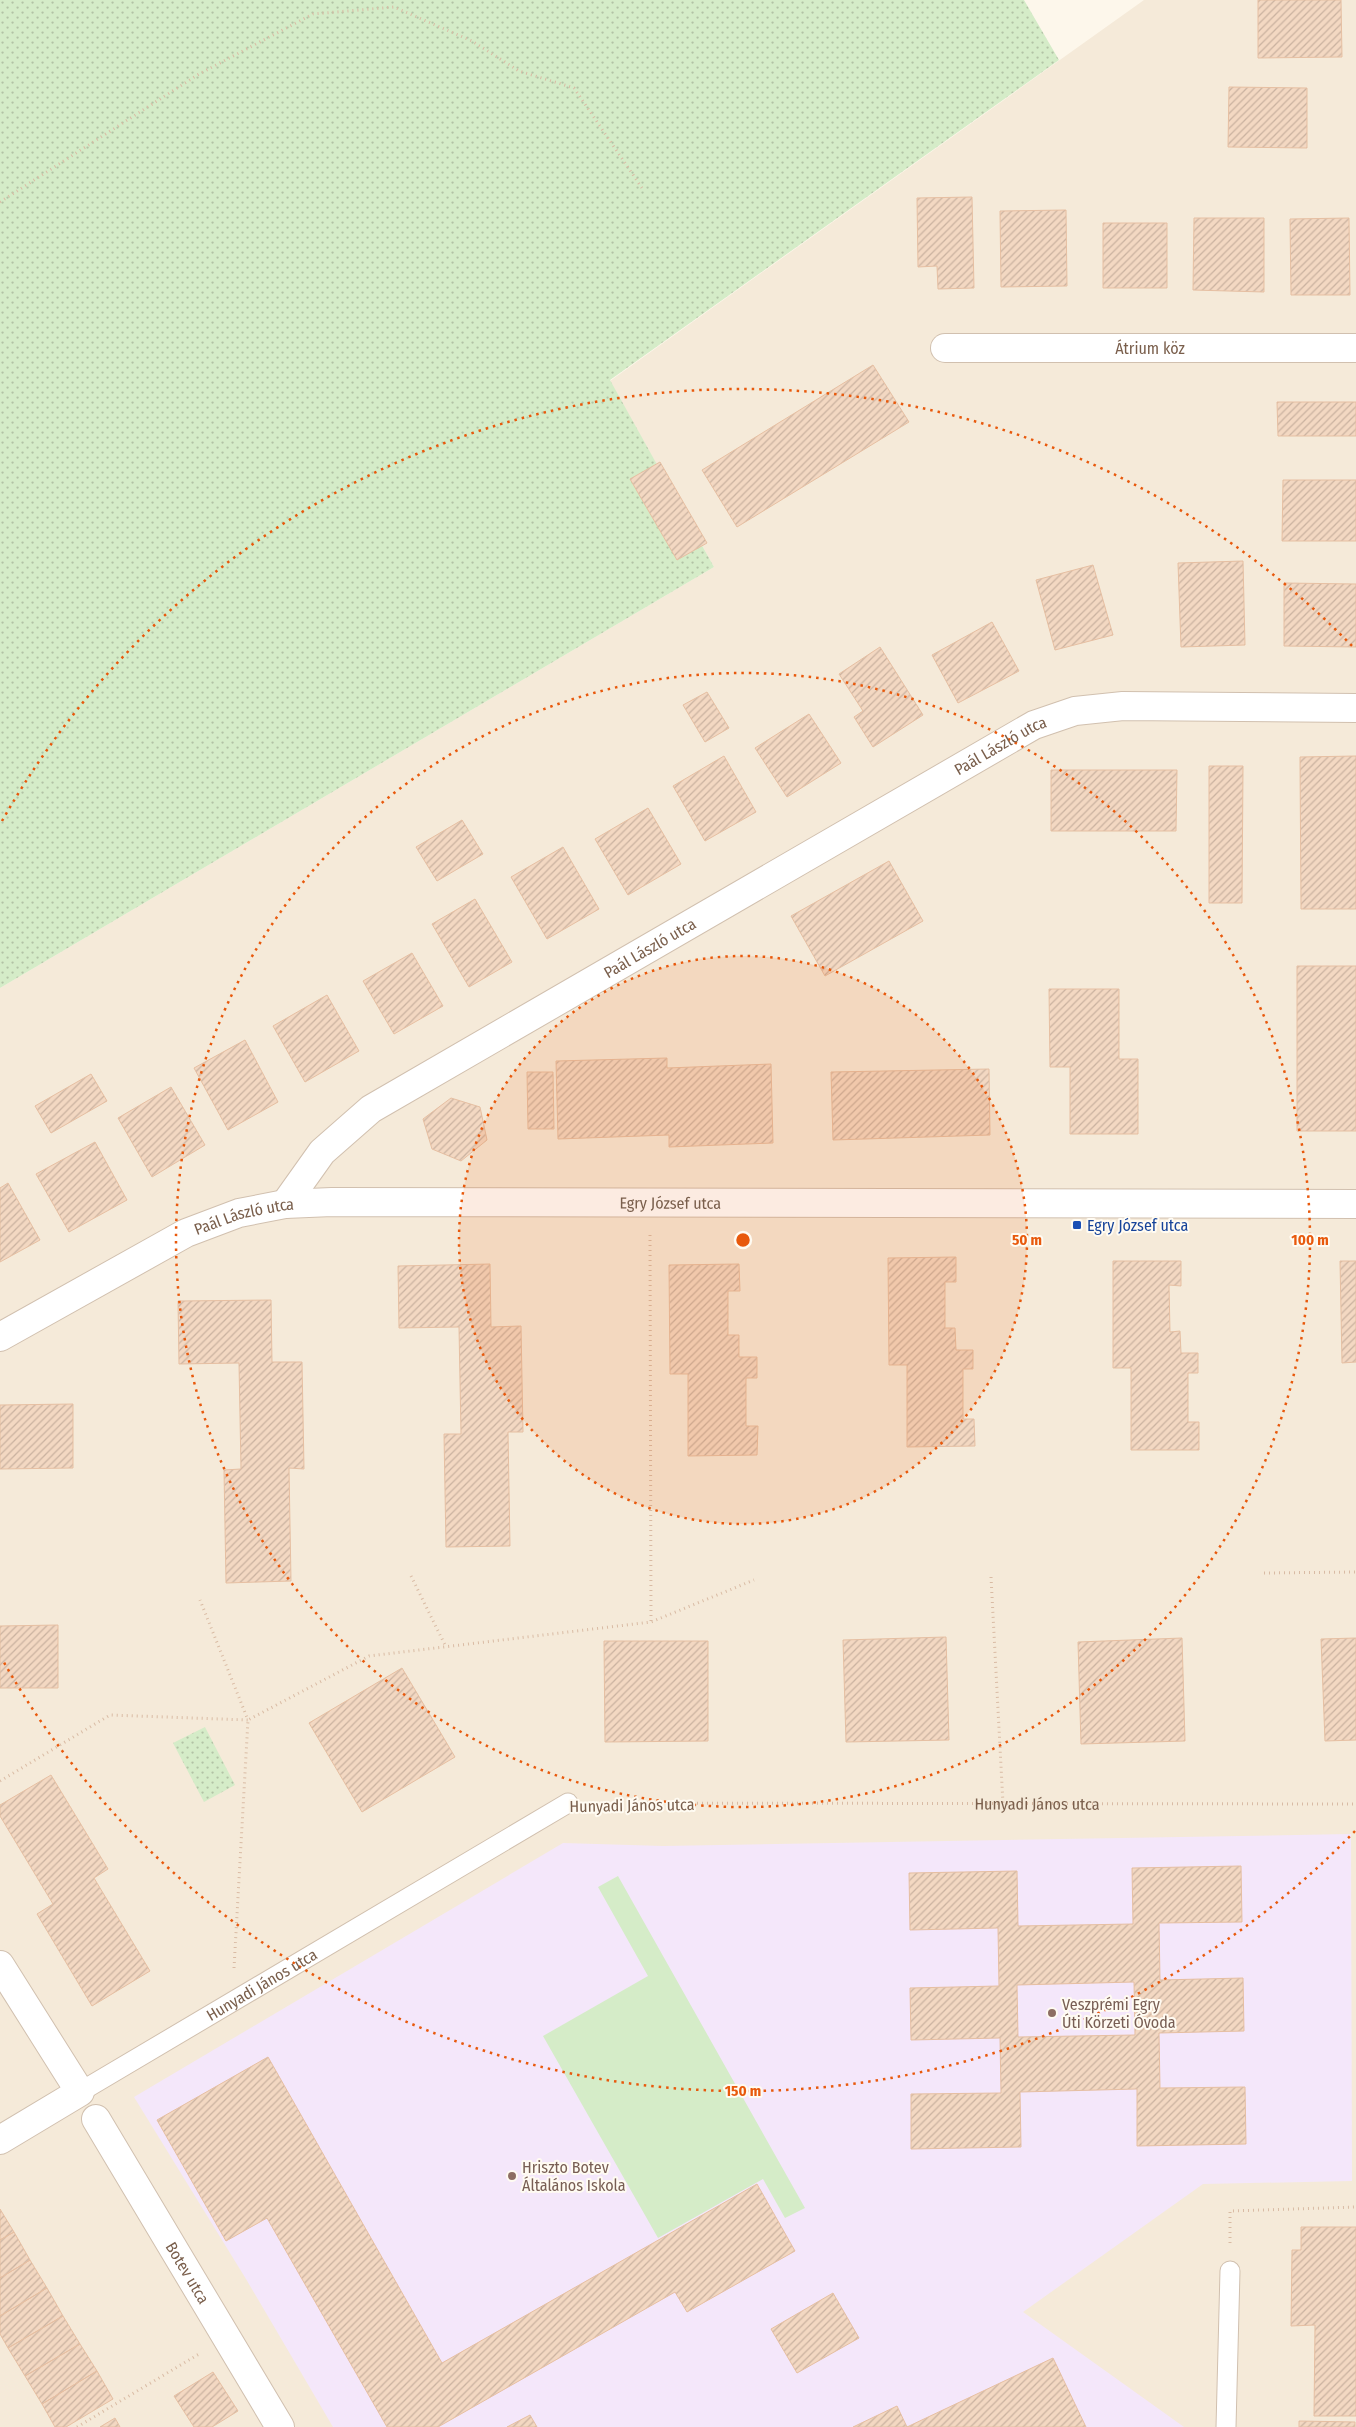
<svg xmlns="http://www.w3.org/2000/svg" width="1356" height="2427" font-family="'Fira Sans Condensed',sans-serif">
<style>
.residential{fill:#f5ead9}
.education{fill:#f4e7fa}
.green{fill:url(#green-dots)}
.pitch{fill:#d5ecc8}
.building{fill:url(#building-hatch);stroke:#e6bfa2;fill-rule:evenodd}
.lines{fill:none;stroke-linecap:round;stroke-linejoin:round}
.lane-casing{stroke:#d1c0af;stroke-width:21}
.street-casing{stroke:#d1c0af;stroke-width:30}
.path{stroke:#d9bba4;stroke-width:3;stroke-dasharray:1 4;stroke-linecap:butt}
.lane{stroke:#fff;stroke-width:19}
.street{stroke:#fff;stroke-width:28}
.ring{fill:none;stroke:#e8590c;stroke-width:2.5;stroke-dasharray:2.5 5}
.transit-dot{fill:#1a4fb4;stroke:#fffbf2;stroke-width:2}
.education-dot{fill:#8d6e63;stroke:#fffbf2;stroke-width:2}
.labels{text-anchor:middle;stroke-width:4;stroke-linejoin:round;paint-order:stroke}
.street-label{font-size:16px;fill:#7a5f4c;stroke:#fffbf2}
.transit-label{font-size:16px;fill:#164399;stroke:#fffbf2;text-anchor:start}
.education-label{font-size:16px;fill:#785e54;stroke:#fffbf2;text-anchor:start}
.centre{fill:#e8590c;stroke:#fffbf2;stroke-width:2.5}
.ring-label{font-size:15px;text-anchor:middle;font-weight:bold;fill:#e8590c;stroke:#fffbf2;stroke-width:4;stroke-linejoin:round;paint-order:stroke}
</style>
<defs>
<pattern id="green-dots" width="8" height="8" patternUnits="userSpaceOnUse" patternTransform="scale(1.25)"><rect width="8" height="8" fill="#d5ecc8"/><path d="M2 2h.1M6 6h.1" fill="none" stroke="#b2c2a5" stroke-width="1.8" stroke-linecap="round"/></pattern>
<pattern id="building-hatch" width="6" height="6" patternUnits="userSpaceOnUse" patternTransform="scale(1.25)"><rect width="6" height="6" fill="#f3d8c2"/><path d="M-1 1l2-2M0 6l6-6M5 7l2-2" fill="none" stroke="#cab2a0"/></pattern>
</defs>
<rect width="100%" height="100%" fill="#fdf7eb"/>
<path class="residential" d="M1144,0h212v2427h-1356v-1439l714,-421 -104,-186z"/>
<path class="education" d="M1351,1834l1,347 -149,3 -180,128 161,115h-851l-87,-148 -112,-182 429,-254 100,3z"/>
<path class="green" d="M0,0h1024l35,60 -449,320 104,187 -714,421z
M205,1727l30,58 -31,17 -31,-59z"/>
<path class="pitch" d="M618,1876l187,332 -20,10 -22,-39 -105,59 -115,-202 105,-60 -50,-89z"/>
<path class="building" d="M1258,0h83l1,57 -84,1z
M1229,87l78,1v60l-79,-1z
M972,197l2,91 -36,1 -1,-23 -19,1 -1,-69z
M1066,210l1,76 -66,1 -1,-76z
M1194,218h70v74l-71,-2z
M1349,218l1,77h-59l-1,-76z
M1103,223h64v65h-64z
M873,365l36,57 -172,105 -35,-57z
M1277,402h79v34h-78z
M660,462l47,81 -30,17 -47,-81z
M1283,480h73v61h-74z
M1243,561l2,84 -64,2 -3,-84z
M1093,565l20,70 -58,15 -19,-70z
M1284,583l72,1v63l-72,-1z
M992,622l27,49 -61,32 -26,-48z
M880,647l43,68 -50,32 -19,-30 9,-6 -24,-37z
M707,692l22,36 -24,14 -22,-37z
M809,714l32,49 -54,34 -32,-49z
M724,756l32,56 -51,29 -32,-55z
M1356,756v153h-55l-1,-152z
M1209,766h34l-1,137h-33z
M1051,770h126l-1,61h-125z
M648,808l33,56 -53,31 -33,-56z
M462,820l21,34 -46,27 -21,-34z
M563,847l36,62 -52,30 -36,-62z
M889,861l34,60 -98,55 -34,-60z
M475,899l37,63 -43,25 -37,-63z
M412,953l31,53 -49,28 -31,-53z
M1297,966h59v165h-59z
M1049,989h70v70h19v75h-68v-67h-20z
M327,995l32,56 -54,31 -32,-56z
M245,1040l33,62 -50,28 -34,-62z
M667,1058v10l104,-4 2,79 -104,4v-12l-111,4 -2,-78z
M989,1069l1,66 -157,5 -2,-68z
M527,1072h26l1,57h-26z
M91,1074l16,27 -56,32 -16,-27z
M171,1087l34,58 -53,32 -34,-59z
M451,1098l29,9 7,33 -26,21 -29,-12 -9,-30z
M95,1142l32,58 -58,32 -33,-58z
M8,1183l32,57 -40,22v-74z
M956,1257v25h-11v46h10l1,22h17v19h-10v50h11l1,27 -68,1v-82h-18l-1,-107z
M1113,1261h68v25l-12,-1 1,47 10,-1 1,22h17v20h-10v49h11v28h-68v-82h-18z
M1340,1261h16v101l-14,1z
M490,1264l1,63 30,-1 2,106h-15l2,114 -64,1 -2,-113h17l-2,-107 -60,1 -1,-62z
M739,1264l1,27h-12v44h11v22h18v21h-11v48h12l-1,29 -69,1v-82h-18l-1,-109z
M271,1300l1,62h30l2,107 -15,-1 2,113 -65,2 -2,-113 17,-1 -2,-106 -60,1 -1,-63z
M73,1404v64l-73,1v-64z
M58,1625v63h-58v-62z
M946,1637l3,103 -103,2 -3,-102z
M1182,1638l3,103 -104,3 -3,-102z
M1356,1638v102l-31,1 -4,-102z
M604,1641h104v100l-103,1z
M402,1668l53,89 -93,55 -53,-89z
M51,1775l57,94 -14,9 56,93 -58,35 -55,-92 16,-10 -53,-88v-11z
M1241,1866l1,56 -83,1 1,57 83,-2 1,53 -85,2 1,55 85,-1 1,57 -109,2v-57l-117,3 1,55 -110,2v-55l90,-1 -1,-55 -89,2 -1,-52 89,-2 -1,-58 -88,2 -1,-57 108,-2 1,55 115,-2 -1,-56zM1134,1982l1,53 -117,2 -1,-52z
M268,2057l174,306 315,-179 38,67 -108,61 -12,-20 -237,135h-51l-120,-209 -41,23 -69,-121z
M0,2209l14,23 -14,8z
M1301,2227h55v189h-42l1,-91 -24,1 1,-76h9z
M14,2232l16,28 -30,18v-38z
M30,2260l17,28 -47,28v-38z
M47,2288l16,28 -55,32 -8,-14v-18z
M833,2293l26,45 -62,35 -26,-44z
M63,2316l17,28 -55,32 -17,-28z
M80,2344l17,27 -55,33 -17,-28z
M1053,2358l33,69h-233l44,-21 10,21z
M97,2371l16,28 -47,28h-11l-13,-23z
M213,2372l25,39 -26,16h-18l-20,-31z
M530,2415l7,12h-30z
M115,2418l5,9h-20z
M1299,2421l56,1v5h-56z"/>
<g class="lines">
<g class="lane-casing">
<g id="lane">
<path id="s2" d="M80,2092l488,-289"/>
<path d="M1226,2427l4,-156"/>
</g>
</g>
<g class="street-casing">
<g id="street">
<path id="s3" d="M945,348h411"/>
<path id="s4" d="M285,1204l37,-52 49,-43 663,-384 41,-14 48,-5 233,2"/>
<path id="s5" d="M0,1337l186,-104 53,-20 46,-9 47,-2 1024,2"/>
<path d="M0,1965l80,127 -80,48"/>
<path id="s6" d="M96,2119l184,308"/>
</g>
</g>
<g class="path">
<path d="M0,202l199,-128 114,-60 81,-7 78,34 47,30 55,17 68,100"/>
<path d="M650,1235l1,387"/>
<path d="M1264,1573l92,-1"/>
<path d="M411,1576l35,71"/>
<path d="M991,1577l12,227"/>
<path d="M0,1781l110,-66 138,5 -48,-120"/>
<path id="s1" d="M597,1803l759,1"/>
<path d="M234,1968l14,-248 121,-64 282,-34 103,-42"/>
<path d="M1230,2243v-32l126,-4"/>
<path d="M77,2427l122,-73"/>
</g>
<use href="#lane" class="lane"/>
<use href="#street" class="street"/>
</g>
<circle cx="743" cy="1240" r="284" fill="#e8590c" fill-opacity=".12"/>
<g class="ring">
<circle cx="743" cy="1240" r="284"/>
<circle cx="743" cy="1240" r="567"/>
<path d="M1355 1831A851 851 0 0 1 2 1659M2 821A851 851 0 0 1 1355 649"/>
</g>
<rect class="transit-dot" x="1072" y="1220" width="10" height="10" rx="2.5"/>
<g class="education-dot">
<circle cx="1052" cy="2013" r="5"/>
<circle cx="512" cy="2176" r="5"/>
</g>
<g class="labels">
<g class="street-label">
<text dy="6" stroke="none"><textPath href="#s3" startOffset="205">Átrium köz</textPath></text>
<text dy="6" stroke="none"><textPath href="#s4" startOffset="856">Paál László utca</textPath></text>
<text dy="6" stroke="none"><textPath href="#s4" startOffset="451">Paál László utca</textPath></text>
<text dy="6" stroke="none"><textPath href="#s5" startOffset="702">Egry József utca</textPath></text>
<text dy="6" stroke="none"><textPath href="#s5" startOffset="274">Paál László utca</textPath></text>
<text dy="6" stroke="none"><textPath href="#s1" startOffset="440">Hunyadi János utca</textPath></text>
<text transform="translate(632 1805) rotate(-1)" y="6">Hunyadi János utca</text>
<text dy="6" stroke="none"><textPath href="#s2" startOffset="211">Hunyadi János utca</textPath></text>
<text dy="6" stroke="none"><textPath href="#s6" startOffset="179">Botev utca</textPath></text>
</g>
<g class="transit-label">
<text x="1087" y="1231">Egry József utca</text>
</g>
<g class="education-label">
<text x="1062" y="2010">Veszprémi Egry<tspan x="1062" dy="18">Úti Körzeti Óvoda</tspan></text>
<text x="522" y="2173">Hriszto Botev<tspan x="522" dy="18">Általános Iskola</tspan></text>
</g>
</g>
<circle cx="743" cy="1240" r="8" class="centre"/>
<g class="ring-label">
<text x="1027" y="1245">50 m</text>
<text x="1310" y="1245">100 m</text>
<text x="743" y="2096">150 m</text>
</g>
</svg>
